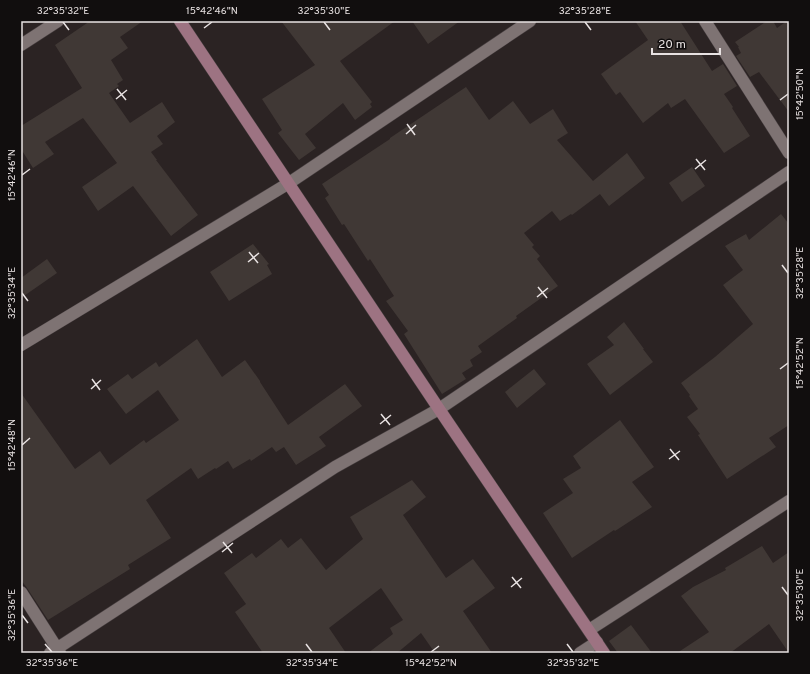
<svg xmlns="http://www.w3.org/2000/svg" width="810" height="674" font-family="Overpass,sans-serif">
<style>
.building{fill:#403835}
.lines{fill:none;stroke-linecap:round;stroke-linejoin:round}
.street-casing{stroke:#473f40;stroke-width:13}
.secondary-casing{stroke:#473f40;stroke-width:13}
.street{stroke:#7e7373;stroke-width:12}
.secondary{stroke:#9d7382;stroke-width:12}
.ticks{fill:none;stroke:#e8e2e2;stroke-width:1.5}
.neatline{fill:none;stroke:#e8e2e2;stroke-width:1.5}
.ticks-label{font-size:10px;text-anchor:middle;fill:#e8e2e2}
</style>
<rect width="100%" height="100%" fill="#2b2323"/>
<path class="building" d="M90,21h53l-23,16 8,11 -17,12 12,20 -6,4 2,2 -10,7 21,30 32,-21 13,20 -18,14 6,8 -12,8 6,8h-1l42,55 -27,21 -38,-50 -35,25 -16,-24 35,-24 -34,-45 -38,24 9,12 -21,14 -12,-19v-23l61,-38 -27,-43z
M281,21h114l-55,40 32,41 -2,2 2,3 -17,13 -12,-17 -38,31 11,14 -17,12 -21,-27 4,-3 -20,-31 53,-34z
M412,21h48l-32,23z
M635,21h45l32,50 11,-7 14,22 -13,8 9,13 -1,1 18,28 -26,17 -39,-54 -14,9 -3,-5 -25,20 -23,-31 -4,3 -15,-21 47,-34z
M767,21h6l4,7 10,-7h2v91l-30,-40 -9,5 -14,-21 5,-3 -3,-6h1l-4,-5z
M466,87l23,33 24,-19 17,23 23,-15 15,24 -11,7 36,41 34,-28 18,25 -36,28 -9,-12 -28,21 -1,-1 -11,7 -8,-10 -28,22 10,12 -2,2 8,9 -3,3 21,27 -42,30 1,2 -39,28 4,6 -12,8 3,6 -11,7 4,6 -24,15 -38,-60 4,-3 -22,-30 8,-5 -24,-37 -2,2 -24,-37 -2,1 -17,-27 4,-3 -7,-11 68,-45v-1z
M692,167l13,19 -23,16 -13,-19z
M781,214l8,10v201l-20,13 7,9 -49,32 -29,-44 2,-1 -13,-17 11,-8 -9,-13 1,-1 -9,-12 34,-26 38,-33 -30,-39 20,-15 -18,-24 21,-12 3,6z
M253,244l16,20 -2,1 5,9 -43,27 -19,-29z
M47,259l10,14 -36,25v-20z
M624,322l20,27h-1l10,13 -43,33 -23,-31 27,-19 -7,-8z
M197,339l25,38 23,-17 15,21v1l28,43 57,-41 17,22 -43,31 7,9 -30,19 -12,-18 -8,5 -4,-5 -21,14 -1,-2 -17,10 -5,-8 -12,8 -1,-1 -17,11 -7,-11 -45,32 25,38 -43,27 2,4 -82,51 -21,-32 -6,-8v-187l54,76 25,-18 10,14 34,-25 2,3 33,-23 -21,-30 -32,24 -19,-25 21,-15 4,5 24,-17 3,5z
M534,369l12,15 -29,24 -12,-16z
M620,420l34,47 -22,15 20,25 -37,24 -1,-1 -42,28 -29,-45 30,-20 -10,-14 18,-11 -8,-12z
M412,480l14,17 -23,18 43,63 27,-19 22,29 -32,23 29,42h-57l-14,-20 -24,20h-29l25,-19 -3,-6 13,-8 -22,-32 -52,40 17,25h-83l-28,-41 11,-8 -22,-31 28,-20 4,5 25,-19 7,9 13,-10 25,32 37,-31 -13,-22z
M762,546l11,17 16,-11v101l-20,-29 -39,29h-53l32,-21 -28,-36 12,-9 33,-17 -1,-2z
M631,625l21,28h-34l-9,-12z"/>
<g class="lines">
<g class="street-casing">
<path id="street" d="M705,21l84,132
M21,45l37,-24
M21,345l268,-162 241,-162
M21,592l39,61
M589,630l200,-129
M50,653l285,-186 104,-58 350,-237
M580,653l17,-11"/>
</g>
<g class="secondary-casing">
<path id="secondary" d="M180,21l259,388 165,244"/>
</g>
<use href="#street" class="street"/>
<use href="#secondary" class="secondary"/>
</g>
<path class="ticks" d="M63,22l6,8M324,22l6,8M585,22l6,8M204,28l8,-6M117,89l9,11M116,99l11,-9M780,100l8,-6M407,124l8,11M406,134l10,-9M696,159l9,11M695,169l11,-9M22,175l8,-6M249,252l9,11M248,262l11,-9M782,265l6,8M538,287l9,11M22,293l6,8M537,297l11,-9M780,369l8,-6M92,379l8,11M91,389l10,-9M381,414l9,11M380,424l11,-9M22,445l8,-7M670,449l9,11M669,459l11,-8M223,542l9,11M222,552l11,-9M512,577l9,11M511,587l11,-9M782,587l6,8M22,615l6,8M45,644l7,8M306,644l6,8M567,644l6,8M431,652l8,-6"/>
<rect width="810" height="674" fill="none" stroke="#110e0e" stroke-width="44"/>
<path d="M652 48v6h68v-6" fill="none" stroke="#e8e2e2" stroke-width="2"/>
<text x="658" y="48" font-size="12" fill="#e8e2e2" stroke="#110e0e" stroke-width="3" paint-order="stroke">20 m</text>
<rect x="22" y="22" width="766" height="630" class="neatline"/>
<g class="ticks-label">
<text x="63" y="14">32°35'32"E</text>
<text x="212" y="14">15°42'46"N</text>
<text x="324" y="14">32°35'30"E</text>
<text x="585" y="14">32°35'28"E</text>
<text transform="translate(799 94) rotate(-90)" y="4">15°42'50"N</text>
<text transform="translate(11 175) rotate(-90)" y="4">15°42'46"N</text>
<text transform="translate(799 273) rotate(-90)" y="4">32°35'28"E</text>
<text transform="translate(11 293) rotate(-90)" y="4">32°35'34"E</text>
<text transform="translate(799 363) rotate(-90)" y="4">15°42'52"N</text>
<text transform="translate(11 445) rotate(-90)" y="4">15°42'48"N</text>
<text transform="translate(799 595) rotate(-90)" y="4">32°35'30"E</text>
<text transform="translate(11 615) rotate(-90)" y="4">32°35'36"E</text>
<text x="52" y="666">32°35'36"E</text>
<text x="312" y="666">32°35'34"E</text>
<text x="431" y="666">15°42'52"N</text>
<text x="573" y="666">32°35'32"E</text>
</g>
</svg>
